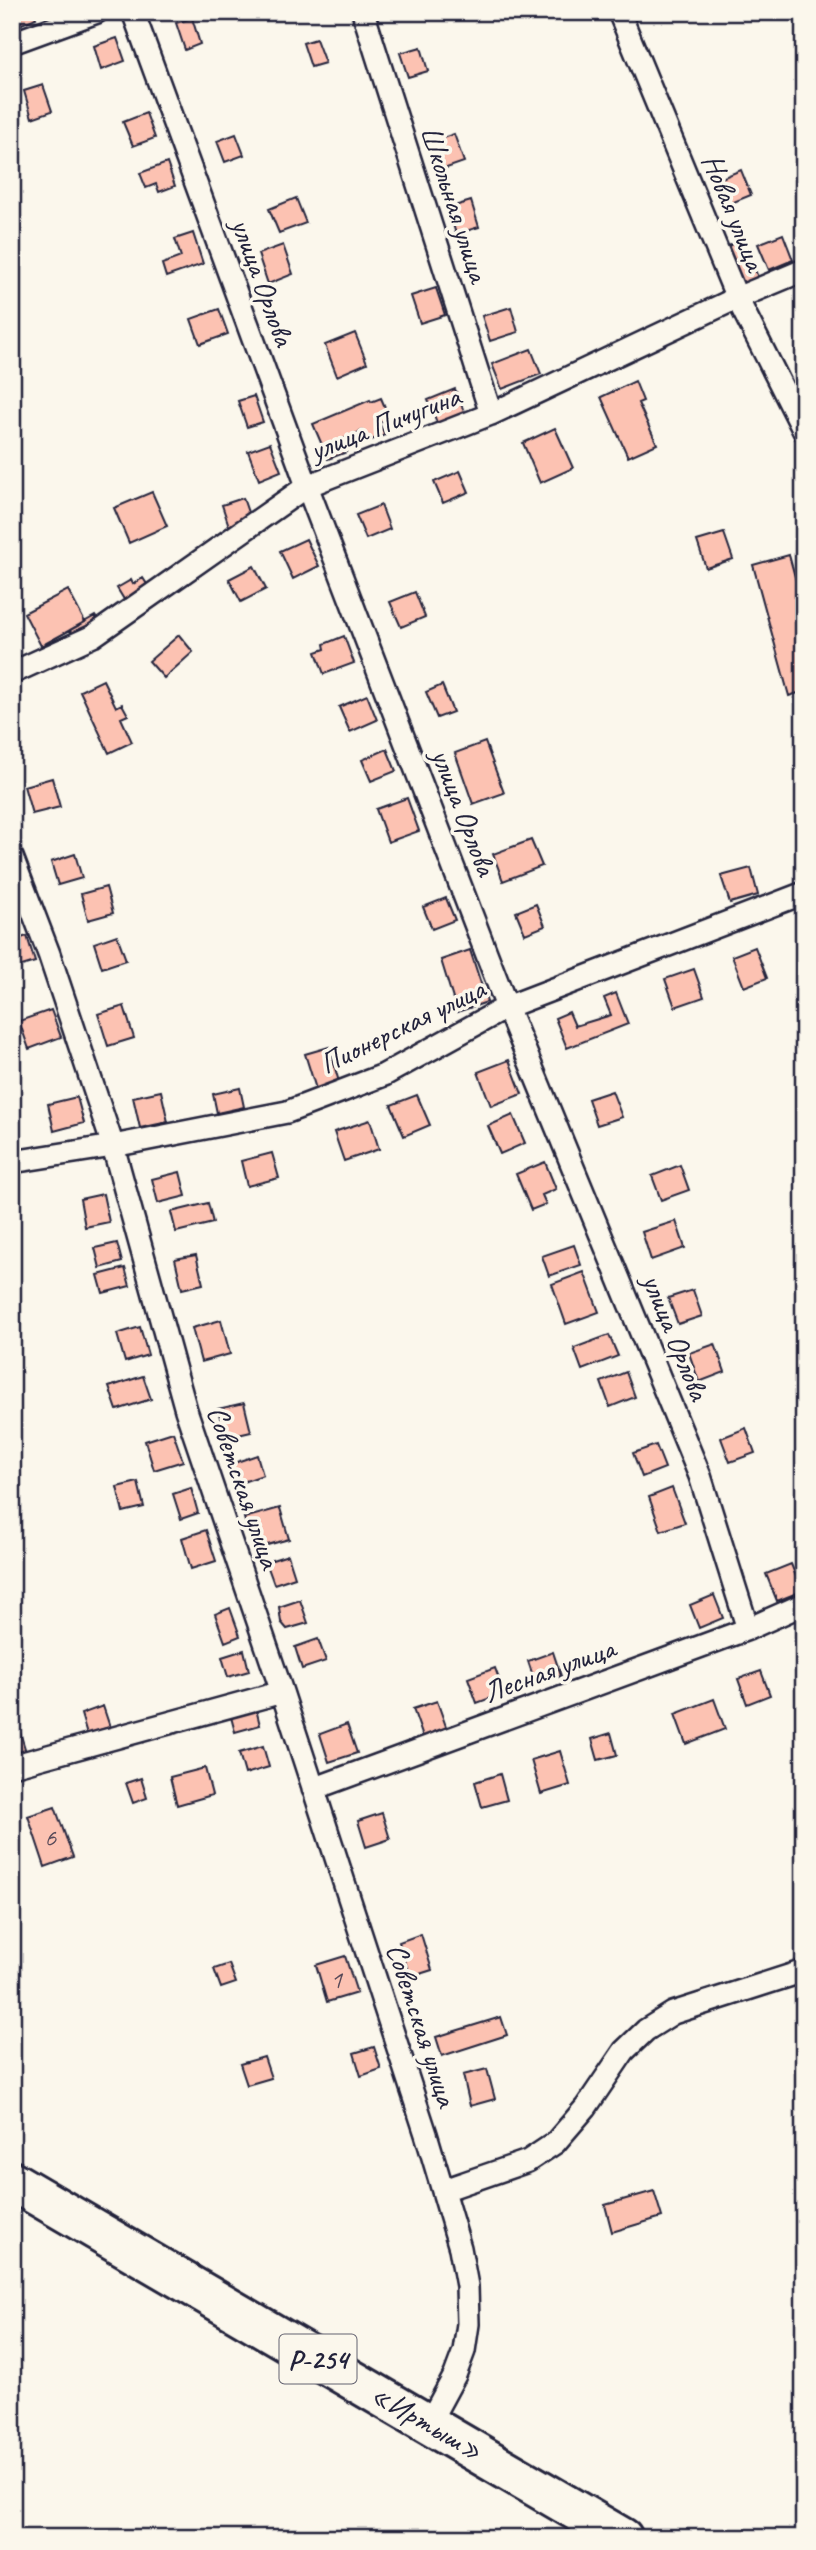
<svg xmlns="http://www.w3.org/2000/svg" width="816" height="2550" font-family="Caveat,sans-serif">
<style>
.building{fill:#fcc2b2;stroke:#22223b;stroke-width:2}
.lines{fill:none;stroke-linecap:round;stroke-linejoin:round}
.street-casing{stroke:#22223b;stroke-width:26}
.highway-casing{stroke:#22223b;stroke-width:44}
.street{stroke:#fbf7ec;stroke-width:21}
.highway{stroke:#fbf7ec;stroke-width:38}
.labels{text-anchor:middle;stroke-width:7;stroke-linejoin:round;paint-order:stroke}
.number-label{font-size:26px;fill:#584a59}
.shield{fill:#fbf7ec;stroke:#636270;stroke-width:2}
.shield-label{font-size:28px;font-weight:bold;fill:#22223b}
.street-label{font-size:30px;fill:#22223b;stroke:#fbf7ec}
</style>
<rect width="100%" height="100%" fill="#fbf7ec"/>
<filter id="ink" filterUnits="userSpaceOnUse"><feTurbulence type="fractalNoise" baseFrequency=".0143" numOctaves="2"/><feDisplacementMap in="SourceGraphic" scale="14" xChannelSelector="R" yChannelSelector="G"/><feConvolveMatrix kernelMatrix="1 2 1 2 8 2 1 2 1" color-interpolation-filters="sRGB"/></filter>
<g filter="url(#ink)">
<path class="building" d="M12,12h21l3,6 -24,10z
M192,18l8,26 -15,6 -9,-27z
M117,38l8,23 -24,9 -7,-24z
M316,39l9,24 -14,4 -8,-24z
M421,47l7,24 -20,6 -8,-24z
M43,85l9,26 -20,7 -8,-27z
M146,113l9,25 -22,8 -10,-24z
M236,134l8,21 -19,7 -8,-21z
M454,134l10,28 -26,9 -10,-28z
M167,163l8,23 -16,6 -3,-8 -10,4 -6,-15z
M741,170l10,25 -27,11 -10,-25z
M296,198l10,25 -27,10 -10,-24z
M471,201l8,26 -23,7 -8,-26z
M193,233l10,31 -37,13 -4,-13 19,-7 -6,-18z
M783,234l10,26 -24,10 -11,-26z
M742,240l16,37 -16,8 -16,-38z
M283,245l10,29 -25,10 -10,-30z
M436,288l9,27 -25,8 -9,-27z
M511,307l7,25 -28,9 -8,-25z
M219,309l9,25 -28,10 -9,-25z
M355,333l12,30 -30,13 -12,-31z
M531,349l10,25 -39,15 -10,-25z
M635,381l8,20 -5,2 19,41 -29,13 -27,-60z
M455,389l10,25 -27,11 -10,-25z
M254,396l9,26 -16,5 -9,-26z
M381,398l9,21 -11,4 6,12 -19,7 -4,-11 -21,9 6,12 -19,7 -15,-35 57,-24 1,2z
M555,428l18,40 -33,15 -17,-40z
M270,443l11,28 -22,9 -11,-29z
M460,471l9,21 -26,11 -9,-21z
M152,492l15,34 -38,17 -15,-35z
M243,498l9,26 -21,8 -9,-27z
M381,505l9,24 -24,10 -10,-24z
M724,533l9,26 -27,9 -9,-27z
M306,539l13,27 -26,13 -13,-28z
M789,555l15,55v81l-15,5 -36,-131z
M254,566l12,23 -25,13 -12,-23z
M143,578l9,14 -24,14 -11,-18 14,-8 2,4z
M68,590l17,32 -44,24 -17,-33z
M415,592l10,25 -24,10 -11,-25z
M95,616l4,6 -25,15 -4,-7z
M179,635l14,17 -29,26 -15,-17z
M344,636l10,27 -30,11 -8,-22 9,-3 -1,-5z
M103,680l13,27 6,-3 6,11 -7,3 11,24 -23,11 -29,-62z
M442,685l11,27 -16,6 -11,-26z
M367,695l10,25 -27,12 -11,-25z
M485,742l19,51 -31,11 -18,-51z
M387,749l9,22 -25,10 -9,-21z
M52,778l8,29 -28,7 -8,-28z
M407,798l12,33 -31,11 -12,-33z
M531,840l11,26 -39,15 -10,-27z
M75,854l7,24 -24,7 -7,-23z
M751,868l7,27 -28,8 -9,-27z
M106,887l7,26 -25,7 -7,-26z
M446,898l9,22 -23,9 -9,-22z
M15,902l6,17 -9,3v-19z
M536,904l9,22 -20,8 -9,-22z
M117,935l9,25 -24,8 -8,-25z
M27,936l8,26 -23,7v-28z
M755,947l12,31 -23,9 -12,-31z
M470,950l17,52 -30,10 -16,-52z
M694,969l10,28 -29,10 -10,-28z
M616,993l12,31 -61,24 -12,-30 14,-6 6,14 36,-11 -7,-17z
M124,1006l10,32 -26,8 -10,-32z
M51,1010l10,27 -32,12 -10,-28z
M329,1047l10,35 -23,7 -11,-35z
M509,1060l13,34 -31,12 -13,-34z
M240,1088l4,19 -27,6 -4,-19z
M161,1091l7,31 -28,6 -7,-31z
M612,1091l10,26 -25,8 -9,-26z
M417,1095l13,30 -26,11 -13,-31z
M77,1097l7,26 -30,8 -6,-27z
M513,1115l12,28 -25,11 -12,-28z
M370,1120l9,29 -35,12 -10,-29z
M272,1153l7,25 -32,8 -6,-25z
M545,1162l11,27 -14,6 4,9 -15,6 -15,-36z
M680,1165l9,25 -28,10 -9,-24z
M180,1172l6,24 -28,7 -6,-24z
M103,1194l6,28 -24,5 -5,-28z
M208,1203l5,20 -37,9 -5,-20z
M676,1221l9,27 -34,12 -9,-28z
M117,1243l5,19 -22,6 -5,-20z
M574,1245l7,20 -32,11 -7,-20z
M196,1255l7,29 -21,5 -7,-30z
M125,1268l5,18 -27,7 -5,-18z
M584,1272l15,40 -33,12 -14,-40z
M693,1290l9,26 -24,8 -10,-26z
M221,1320l9,34 -29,8 -9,-34z
M140,1327l8,28 -23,7 -8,-28z
M609,1335l9,21 -36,14 -8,-22z
M715,1344l10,28 -26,10 -10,-29z
M626,1372l9,25 -25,10 -9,-25z
M143,1376l8,23 -34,11 -8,-23z
M244,1403l7,29 -26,6 -7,-29z
M746,1428l9,25 -25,9 -9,-24z
M173,1432l10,29 -29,9 -9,-29z
M656,1445l9,23 -23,9 -9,-24z
M257,1455l6,20 -26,9 -6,-20z
M138,1482l6,25 -21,5 -6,-25z
M191,1488l7,25 -17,6 -8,-25z
M672,1488l13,35 -24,8 -12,-34z
M280,1508l9,31 -36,10 -9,-31z
M206,1530l10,31 -25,8 -9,-31z
M288,1555l7,22 -21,7 -8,-22z
M791,1564l11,27 -25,10 -11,-27z
M714,1595l9,23 -24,10 -9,-23z
M300,1600l8,23 -21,6 -6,-7 -2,-15z
M230,1608l10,28 -15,6 -10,-28z
M318,1639l8,22 -24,8 -7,-22z
M244,1650l5,21 -21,6 -6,-20z
M553,1652l8,24 -25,9 -8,-24z
M495,1668l9,25 -27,10 -9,-25z
M761,1671l9,24 -23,9 -9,-25z
M714,1699l11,30 -39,15 -11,-30z
M437,1701l11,31 -24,8 -11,-31z
M103,1706l7,21 -23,7 -6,-20z
M256,1709l4,16 -25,7 -4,-15z
M347,1724l10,29 -28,9 -9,-28z
M18,1726l9,29 -15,5v-32z
M611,1733l6,22 -19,5 -6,-21z
M263,1746l6,21 -24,7 -6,-21z
M560,1751l10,34 -29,9 -10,-34z
M205,1768l7,27 -35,10 -7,-28z
M500,1774l7,26 -25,7 -7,-25z
M141,1778l6,20 -14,5 -7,-20z
M55,1807l18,50 -28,10 -17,-51z
M382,1813l8,26 -24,8 -8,-26z
M421,1934l11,36 -22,7 -11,-35z
M345,1956l12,37 -30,9 -11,-37z
M229,1964l7,19 -15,5 -7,-19z
M501,2017l6,18 -65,21 -6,-19z
M374,2047l7,22 -20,7 -7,-23z
M264,2057l7,21 -24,7 -7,-21z
M487,2069l8,30 -25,7 -7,-31z
M654,2191l8,26 -50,15 -7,-27z"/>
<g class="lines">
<g class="street-casing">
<path id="street" d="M133,12l174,474 200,521 193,469 48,153
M363,12l128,402
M619,12l118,286 67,133
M12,43l85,-31
M12,673l81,-37 214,-150 184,-72 246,-116 67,-28
M12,857l37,97 64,192 73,264 96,282 144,442 34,114 7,38 1,38 -4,27 -9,24 -26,48
M12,1162l101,-16 174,-34 97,-37 123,-68 297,-114
M12,1766l270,-74
M313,1789l435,-160 56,-25
M444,2190l84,-29 27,-18 31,-36 38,-56 22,-21 27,-17 131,-42"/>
</g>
<g class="highway-casing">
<path id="highway" d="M12,2181l611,357"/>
</g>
<use href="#street" class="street"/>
<use href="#highway" class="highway"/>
</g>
</g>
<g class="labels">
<g class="number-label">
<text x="50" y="1846">6</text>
<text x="336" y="1988">1</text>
</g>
<rect class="shield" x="279.5" y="2334.5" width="77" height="49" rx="5"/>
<g class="shield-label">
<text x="318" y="2369">Р-254</text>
</g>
<g class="street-label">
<text transform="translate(455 204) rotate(72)" y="10">Школьная улица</text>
<text transform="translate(734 212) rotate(68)" y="10">Новая улица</text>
<text transform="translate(263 282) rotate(70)" y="10">улица Орлова</text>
<text transform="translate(385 423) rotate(-21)" y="10">улица Пичугина</text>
<text transform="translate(464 812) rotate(69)" y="10">улица Орлова</text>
<text transform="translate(402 1026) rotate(-26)" y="10">Пионерская улица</text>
<text transform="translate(676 1337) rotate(68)" y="10">улица Орлова</text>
<text transform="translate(244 1487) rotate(71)" y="10">Советская улица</text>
<text transform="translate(549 1670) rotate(-20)" y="10">Лесная улица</text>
<text transform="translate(422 2025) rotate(72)" y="10">Советская улица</text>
<text transform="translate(427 2422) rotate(30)" y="10">«Иртыш»</text>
</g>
</g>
<rect width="816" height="2550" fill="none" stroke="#fbf7ec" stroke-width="42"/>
<rect x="21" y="21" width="774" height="2508" fill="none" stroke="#22223b" stroke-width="2.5" filter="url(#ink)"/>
</svg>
